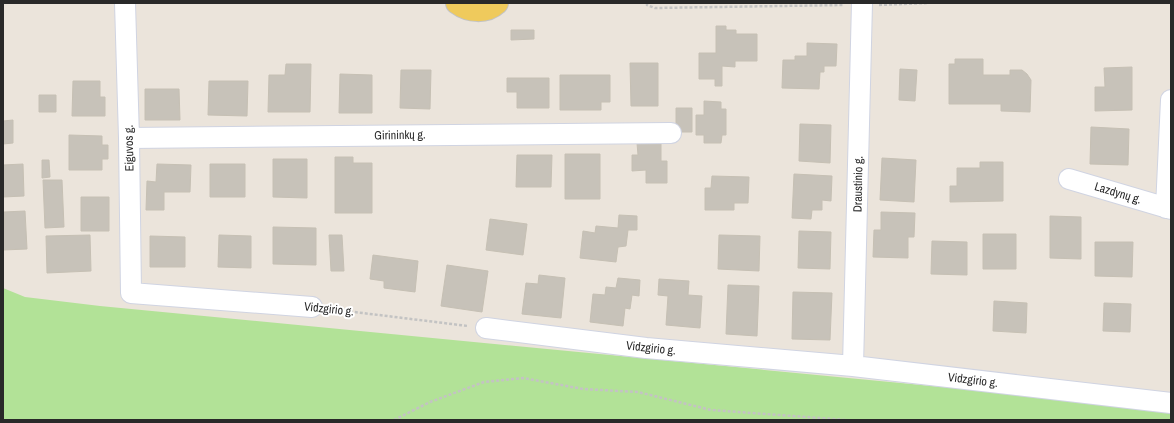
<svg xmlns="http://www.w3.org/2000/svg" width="1174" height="423" font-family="'Archivo Narrow',sans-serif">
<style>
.green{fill:#b2e297}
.building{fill:#c7c2b9;stroke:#c6c0b4}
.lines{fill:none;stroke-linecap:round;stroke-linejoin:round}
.minor-casing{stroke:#d0d4e2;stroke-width:22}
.major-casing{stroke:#c3c3c3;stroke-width:24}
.path{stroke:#c3c3c3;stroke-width:2.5;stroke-dasharray:3 2;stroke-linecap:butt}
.minor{stroke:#fff;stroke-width:20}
.major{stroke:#efca5c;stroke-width:22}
.labels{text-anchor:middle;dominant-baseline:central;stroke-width:4;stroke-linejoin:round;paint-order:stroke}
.street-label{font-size:12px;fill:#292929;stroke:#fff}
</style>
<rect width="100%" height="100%" fill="#ebe4db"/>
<!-- green -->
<path class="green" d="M3,288L25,297L100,306L1171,409V420H3Z"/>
<!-- building -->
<path class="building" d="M716,26H726V30H736V34H757V61H735V67L722,66V86H715V79H699V53H716Z
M511,30H534V39L511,40Z
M807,43L837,44L836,66H824V72H820L819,89L782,88L783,60H795V56H807Z
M955,59H983V75H1010V70H1022L1027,74L1031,80L1030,112L1001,111V104H949V64H955Z
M630,63H658V106H631Z
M286,64H311L310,112H268L269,75H285Z
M1132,67V110L1095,111V87H1105L1104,68Z
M900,69L917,70L915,101L899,100Z
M401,70H431L430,109L400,108Z
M340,74L372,75V113H339Z
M560,75H610V102H601V110H560Z
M507,78H549V108H517V92H507Z
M73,81H100V97H105V116H72Z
M209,81H248L247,116L208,115Z
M145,89H179L180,120H145Z
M39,95H56V112H39Z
M704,101L721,102V109H726V135H722L721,143H704V135H696V115H704Z
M676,108H692V132H676Z
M13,120V143L3,144V121Z
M800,124L831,125L830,163L799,161Z
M1091,127L1129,129L1128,165L1090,164Z
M69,135L102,136V145H108V159H102V170H69Z
M637,143H661V161H667V183H646V170L632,171V155H638Z
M565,154H600V199H565Z
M517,155H552L551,187H516Z
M335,157H353V163H372V213H335Z
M882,158L916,160L914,202L880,200Z
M273,159H307V198L273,197Z
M42,160H49L50,177L42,178Z
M980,162H1003V201L950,202V186H957V168H980Z
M23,164L24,196L3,197V165Z
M157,164L191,165L190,192H164V210H146L147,181L156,182Z
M210,164H245V197H210Z
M794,174L832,176L831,201L822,200V210H812L811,219L792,218Z
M712,176L749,177L748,203H734V210H705V188H711Z
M43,180H62L64,227L45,228Z
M81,197H109V231H81Z
M25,211L27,249L3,250V230H4V212Z
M881,212L915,213L914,237H908V258L873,257L874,230H881Z
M619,215L637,216V230H628L626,246L618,247L616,262L580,258L583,231L595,233L596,226L618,228Z
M1050,216L1081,217V259L1050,258Z
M490,219L527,224L523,255L486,250Z
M273,227L316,228V265L273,264Z
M799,231L831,232L830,269L798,268Z
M983,234H1016V269H983Z
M90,235L91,271L47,273L46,236Z
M219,235L251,236V268L218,267Z
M329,235H342L344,271H331Z
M719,235L760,236L759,271L718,269Z
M150,236L185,237V267H150Z
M932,241L967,242V275L931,274Z
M1095,242H1133L1132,277L1095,276Z
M373,255L418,261L415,292L384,288V281L370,279Z
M447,265L488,271L482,312L441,306Z
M539,275L565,278L561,318L522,314L526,283L538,284Z
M618,278L640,280L639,296L632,295L630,309L625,308L623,326L590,322L593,294L605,295L606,287L616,288Z
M659,279L689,281L688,295L702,296L700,328L666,325L668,296L658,295Z
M728,285L759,286L757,336L726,334Z
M793,292L832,293L830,340L792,339Z
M994,301L1027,303L1026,333L993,331Z
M1104,303L1131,304L1130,332L1103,331Z"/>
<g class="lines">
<!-- minor casing -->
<g class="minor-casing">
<path id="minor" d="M125,3L129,138L131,293L312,307
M129,138L671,133
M1069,179L1171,209
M1166,208L1171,100
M486,328L646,348L853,366L1171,403
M853,366L862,3"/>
</g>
<!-- major casing -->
<g class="major-casing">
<path id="major" d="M457,3C469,12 486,13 497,3"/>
</g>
<!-- path -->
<path class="path" d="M647,3V5L655,8L844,5
M879,5L927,3
M330,309L468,326
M394,420L430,402L484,382L523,378L583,389L638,392L711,410L847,420"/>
<!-- minor -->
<use href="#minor" class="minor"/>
<!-- major -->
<use href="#major" class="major"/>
</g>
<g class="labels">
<!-- street labels -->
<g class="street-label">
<text transform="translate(400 135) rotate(-1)">Girininkų g.</text>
<text transform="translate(129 148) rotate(-91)">Eiguvos g.</text>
<text transform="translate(858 184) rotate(-89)">Draustinio g.</text>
<text transform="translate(1118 193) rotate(17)">Lazdynų g.</text>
<text transform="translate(329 309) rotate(6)">Vidzgirio g.</text>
<text transform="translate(651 348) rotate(6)">Vidzgirio g.</text>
<text transform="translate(973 380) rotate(7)">Vidzgirio g.</text>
</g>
</g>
<!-- border -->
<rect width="1174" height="423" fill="none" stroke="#292929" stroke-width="8"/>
</svg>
